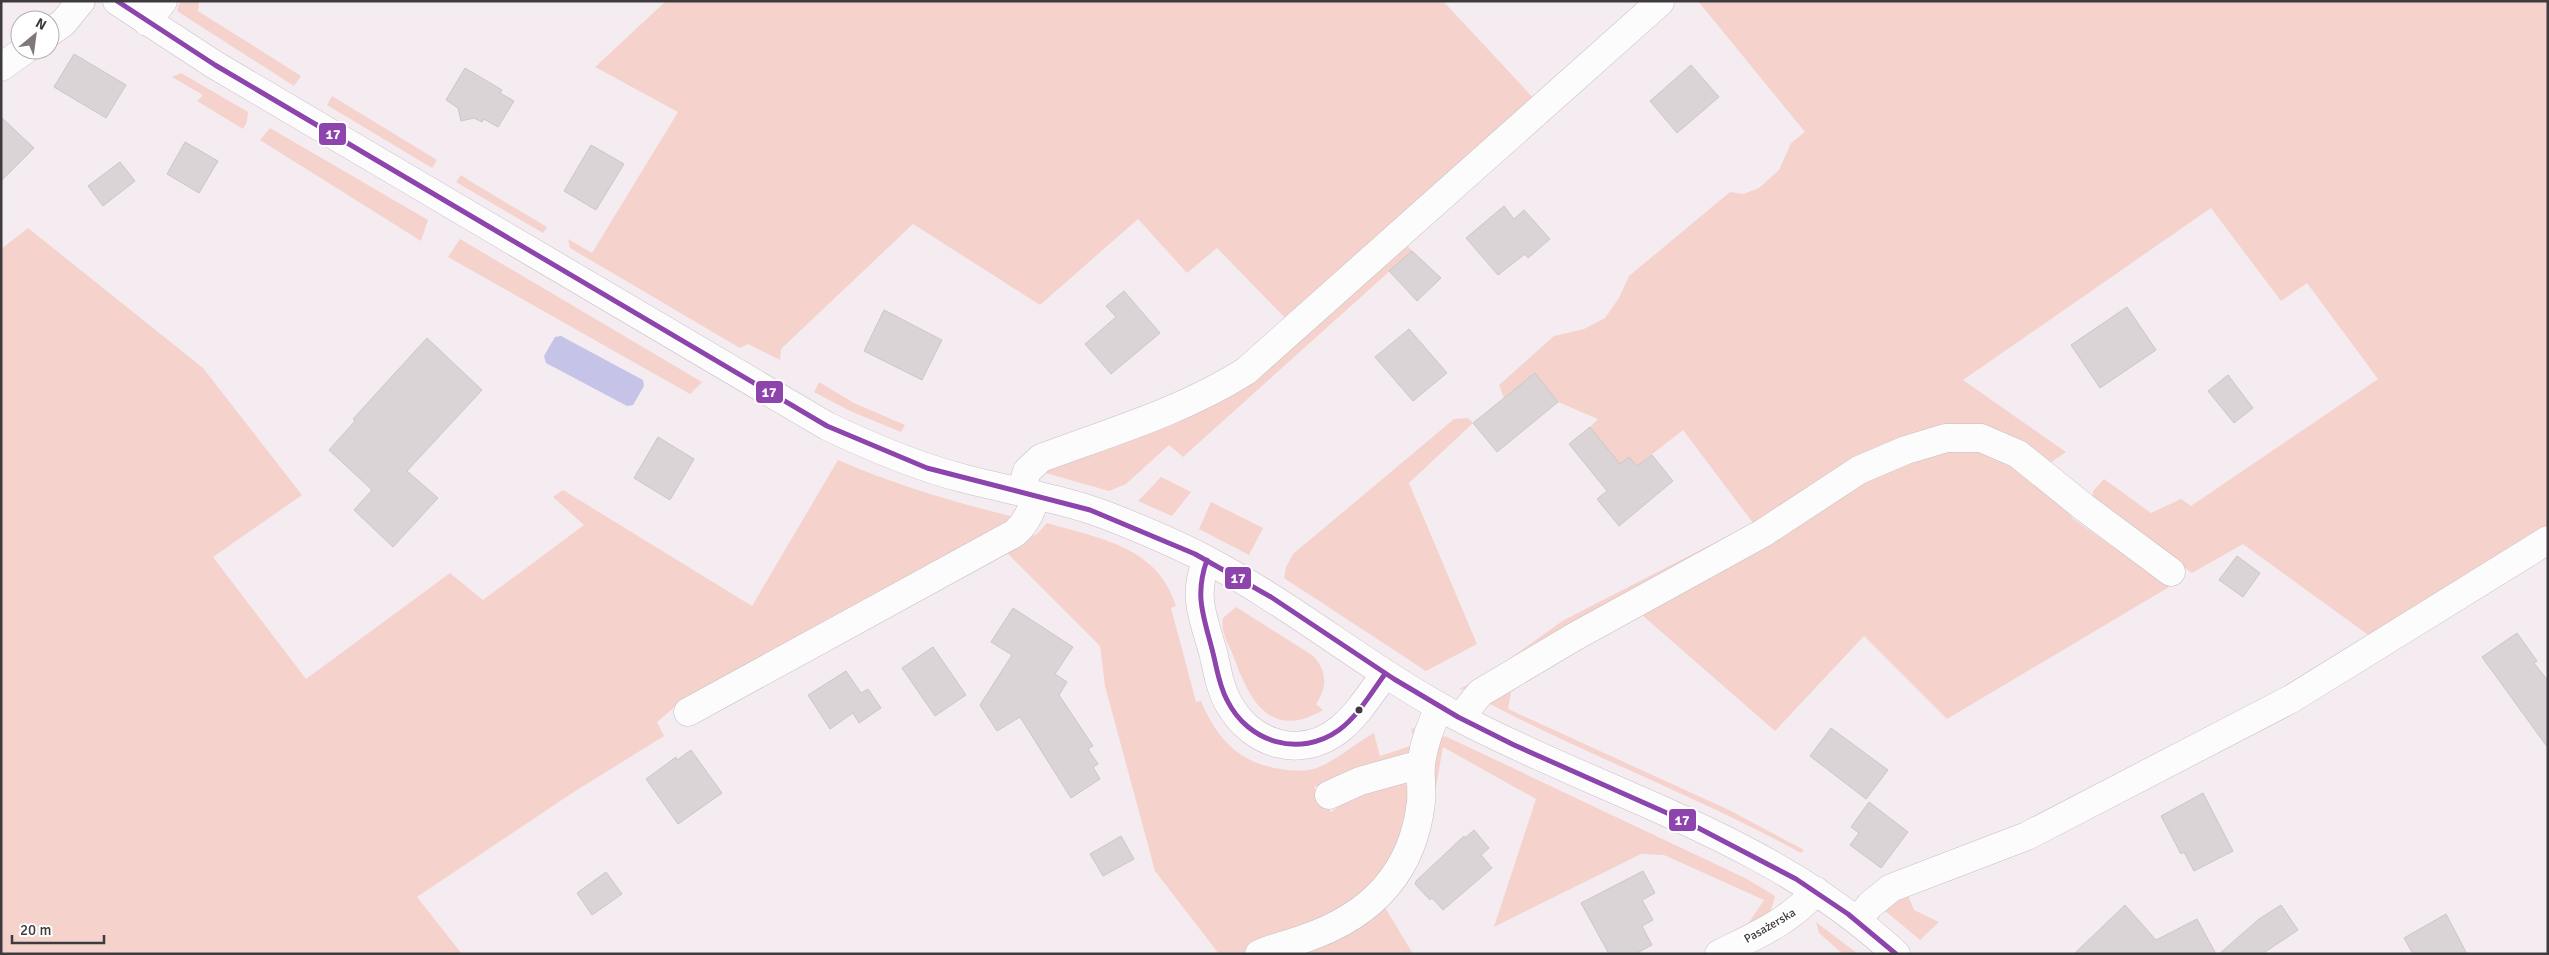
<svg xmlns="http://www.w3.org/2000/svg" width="2549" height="955" font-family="Signika,sans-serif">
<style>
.green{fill:#f5d3cc}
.water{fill:#c6c3e8}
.building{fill:#dbd4d6;stroke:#ccc6c7}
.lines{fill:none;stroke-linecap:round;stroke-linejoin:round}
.minor-casing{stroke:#c6bfc3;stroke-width:29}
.minor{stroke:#fdfcfd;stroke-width:28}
.bus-1-casing{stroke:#fff;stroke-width:9}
.bus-1{stroke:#8e44ad;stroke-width:5}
.bus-dot{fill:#3f3a3d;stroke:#fff;stroke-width:2}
.labels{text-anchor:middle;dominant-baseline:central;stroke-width:5;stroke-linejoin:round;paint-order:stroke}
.street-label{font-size:12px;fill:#3f3a3d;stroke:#fff}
.line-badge{stroke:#fff;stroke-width:2}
.badge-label{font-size:14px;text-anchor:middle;font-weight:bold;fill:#fff}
</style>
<rect width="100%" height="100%" fill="#f4ecf0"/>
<!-- green -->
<path class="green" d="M180,1H199L198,11L301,76L294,86L177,11Z
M666,1H1443L1538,103L1290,323L1217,248L1187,273L1138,219L1040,305L913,224L781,349L780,360L748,344L740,348L570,248L568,239L592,253L678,112L595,67Z
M1698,1H2548V528L2371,637L2243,544L2192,573L2092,502L2093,491L2104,479L2151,513L2181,499L2191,506L2378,379L2307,283L2281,301L2211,208L1963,380L2066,452L2050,463L2001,435L1827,480L1472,688L1458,690L1492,671L1564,620L1753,523L1683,430L1637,466L1629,457L1620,464L1590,427L1598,419L1558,402L1535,373L1504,398L1499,385L1554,336L1584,329L1605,318L1619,298L1629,276L1730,192L1743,194L1759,188L1779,170L1791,143L1805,132Z
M181,73L248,112L247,122L243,129L197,101L203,95L172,77Z
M332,96L437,160L432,168L327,105Z
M270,128L428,220L421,241L260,140Z
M461,175L470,181L547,227L543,233L456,182Z
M28,228L203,368L302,495L213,557L306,679L450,573L483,600L584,525L553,497L563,490L752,606L838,460C896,485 953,502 1014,517L1002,528L676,706L657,722L664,736L569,795L417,897L462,954H1V249Z
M460,239L702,382L690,394L448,257Z
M1404,242L1412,251L1183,457L1169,445L1126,484L1109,491L1042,472L1183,413Z
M819,382L854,403L905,425L901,432L850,411L814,392Z
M1468,418L1473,423L1409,483L1477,644L1426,671L1284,578L1286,567L1293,554L1454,419Z
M1952,447L1995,455L2070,507L2072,518L2169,587L1947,719L1864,636L1775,731L1642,615L1582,646L1511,692L1508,709L1729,810L1804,850L1801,853C1699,797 1589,756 1486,702L1836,492Z
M1161,477L1191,492L1172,516L1138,501Z
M1211,502L1263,528L1249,555L1199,529Z
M1047,523C1101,539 1157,546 1176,606L1171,608L1196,702L1201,701C1217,739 1239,763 1281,769C1292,771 1308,772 1319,767C1339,759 1355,743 1374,733L1380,756L1416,744L1411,729L1414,728L1418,743L1412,754L1314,787L1331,812L1368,786L1404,783L1414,794L1407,838L1354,909L1245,954H1219L1155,871L1105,686L1100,646L1002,548L1037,534Z
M1236,607L1312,655C1327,669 1328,688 1316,704L1323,710C1270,741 1249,700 1233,655C1228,644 1220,630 1223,618Z
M1445,736L1747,879L1775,896L1771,910L1766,916L1744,930L1764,900L1664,855L1641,854L1494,927L1536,799L1443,747L1433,804C1434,789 1429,743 1445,736Z
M1907,892L1914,910L1939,922L1920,940L1884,910Z
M1383,904L1413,954H1275Z
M1816,922L1858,954H1843L1819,933Z"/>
<!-- water -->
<path class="water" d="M561,336L643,380L644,386L633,405L627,406L546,363L544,356L555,337Z"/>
<!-- building -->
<path class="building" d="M74,54L126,85L106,118L54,87Z
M1691,65L1719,97L1677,133L1650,101Z
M465,68L502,90L500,93L514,101L498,127L484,119L482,122L474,118L461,121L458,108L446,100Z
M1,117L34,148L1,181Z
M185,142L218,161L199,193L167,174Z
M591,145L624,164L596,210L564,191Z
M120,162L135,181L103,206L88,186Z
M1504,206L1514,219L1524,210L1550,239L1528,258L1525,254L1498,275L1466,238Z
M1412,251L1441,278L1417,301L1389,271Z
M1124,291L1160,333L1111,374L1085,344L1116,317L1106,306Z
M2127,307L2156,350L2100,388L2071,345Z
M884,310L942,340L922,380L864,351Z
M1409,329L1447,373L1413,401L1375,357Z
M427,338L482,390L407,471L438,498L393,547L354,510L372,490L329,450L355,421L353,419Z
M1535,373L1558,402L1497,452L1473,423Z
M2228,375L2253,408L2234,423L2208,391Z
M1590,427L1620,464L1629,457L1637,466L1652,455L1673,481L1619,526L1597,499L1607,491L1569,444Z
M658,437L694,459L670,500L634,478Z
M2237,556L2260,573L2243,597L2219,580Z
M1013,608L1073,647L1055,674L1067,682L1059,695L1093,746L1088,749L1098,764L1093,767L1100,779L1071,798L1020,717L997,731L980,705L1012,655L991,642Z
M2517,633L2537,661L2534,663L2548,681V748L2482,657Z
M933,647L966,695L935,716L902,668Z
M846,671L861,693L868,689L881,708L859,723L853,713L830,729L808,695Z
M1831,728L1888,770L1866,799L1810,756Z
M691,750L722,793L678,824L646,779L676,757L677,760Z
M2203,793L2233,851L2194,871L2184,852L2181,854L2161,816Z
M1869,802L1908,832L1881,868L1850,845L1859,833L1851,827Z
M1474,830L1489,848L1481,855L1492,868L1443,910L1432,898L1430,900L1415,884L1416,881L1464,836L1465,838Z
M1121,836L1134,859L1103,876L1090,854Z
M1643,871L1655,893L1642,900L1653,920L1642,926L1652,945L1635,954H1609L1581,903Z
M606,872L622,894L592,915L577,893Z
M2125,905L2156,940L2197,919L2216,954H2074Z
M2281,905L2298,930L2262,954H2219L2259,919Z
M2446,914L2467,954H2413L2404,938Z"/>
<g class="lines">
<!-- minor casing -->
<g class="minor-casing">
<path id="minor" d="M117,1L215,65L827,426C871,447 915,466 962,478C1010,491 1061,498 1108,516C1141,529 1175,543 1207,560C1294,606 1370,670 1458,717C1604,794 1772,838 1896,954
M147,22L163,1
M50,32L63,23L81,1
M1,67L25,50
M1021,492L1027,471L1041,458C1111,432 1183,411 1246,371L1660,2
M1207,560C1192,595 1203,617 1213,652C1217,669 1220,690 1230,706C1253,745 1302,760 1340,729C1358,714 1371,693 1385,674
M688,712L1015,533C1027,522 1031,511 1036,496
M1460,718L1480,693L1574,637L1763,533L1859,470L1906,450L1946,438H1981L2018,454L2085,508L2171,572
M1329,795L1360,781L1421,764
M1857,921L1870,905L1891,888L2027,836L2291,699L2548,540
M1259,954C1275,947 1291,944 1306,938C1372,915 1413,872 1421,802C1422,790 1420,777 1421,764C1424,744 1430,725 1440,707
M1719,954C1755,936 1789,922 1816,891"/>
</g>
<!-- minor -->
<use href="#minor" class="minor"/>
<!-- bus-1 casing -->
<g class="bus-1-casing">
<path id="bus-1" d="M117,1L215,65L827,426L927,468L1090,510L1195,554L1271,597L1394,679L1458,717L1514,745L1685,821L1796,879L1848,914L1896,954
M1207,560C1194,596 1204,617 1213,653C1217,669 1219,685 1227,700C1248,743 1300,758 1339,730C1358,716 1371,693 1385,674"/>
</g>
<!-- bus-1 -->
<use href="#bus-1" class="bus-1"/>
</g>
<!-- markers -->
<circle class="bus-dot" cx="1359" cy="710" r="4.5"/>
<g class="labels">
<!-- street labels -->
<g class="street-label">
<text transform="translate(1770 926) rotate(-30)">Pasażerska</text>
</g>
</g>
<g class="line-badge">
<rect x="318" y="122" width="29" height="24" rx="5" fill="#8e44ad"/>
<rect x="755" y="380" width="29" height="24" rx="5" fill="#8e44ad"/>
<rect x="1224" y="566" width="28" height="24" rx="5" fill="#8e44ad"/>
<rect x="1668" y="808" width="29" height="24" rx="5" fill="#8e44ad"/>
</g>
<g class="badge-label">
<text x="333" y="139">17</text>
<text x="769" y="397">17</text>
<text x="1238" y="583">17</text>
<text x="1682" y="825">17</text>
</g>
<!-- border -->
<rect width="2549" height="955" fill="none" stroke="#3f3a3d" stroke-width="5"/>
<!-- north arrow -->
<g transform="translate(35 35) rotate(29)"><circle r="24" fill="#ffffff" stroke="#b2b0b1"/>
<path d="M0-4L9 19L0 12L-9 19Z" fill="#7e787c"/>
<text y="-8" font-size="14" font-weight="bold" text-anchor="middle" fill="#3f3a3d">N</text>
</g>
<!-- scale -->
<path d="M12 935v8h92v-8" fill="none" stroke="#3f3a3d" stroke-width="2.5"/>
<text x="20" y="935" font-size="15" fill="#3f3a3d" stroke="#ffffff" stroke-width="4" paint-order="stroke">20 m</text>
</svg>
